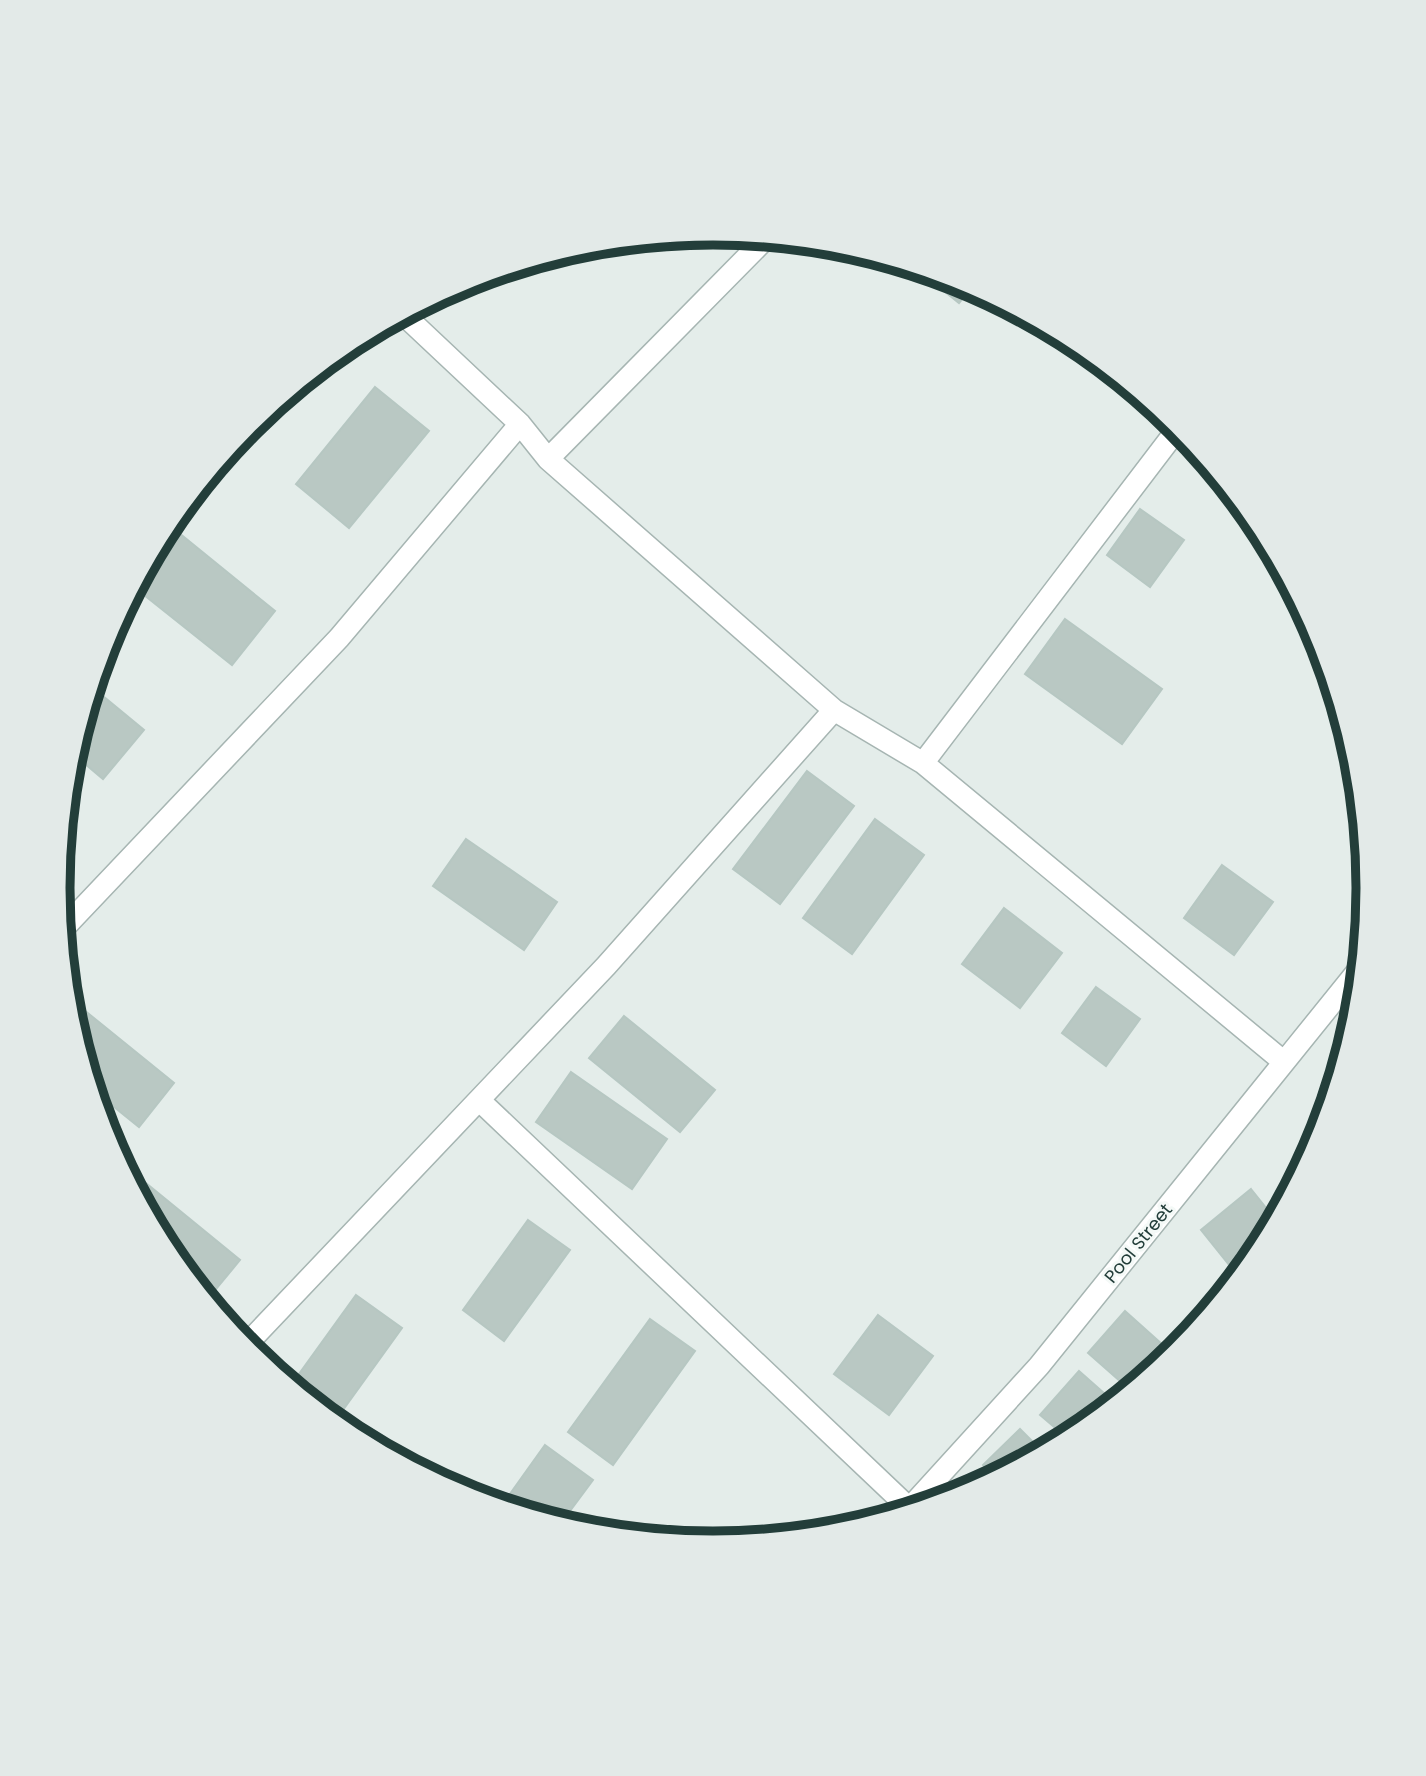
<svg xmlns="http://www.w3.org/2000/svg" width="1426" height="1776" font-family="Poppins,sans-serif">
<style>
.building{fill:#b9c8c3;stroke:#b6c7c2;stroke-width:2}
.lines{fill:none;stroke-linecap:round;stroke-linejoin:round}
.street-casing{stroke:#a6b5b2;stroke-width:24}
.street{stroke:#fff;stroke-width:21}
.labels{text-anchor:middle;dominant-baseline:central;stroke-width:6;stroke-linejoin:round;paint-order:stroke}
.street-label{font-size:18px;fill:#233e3a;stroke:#f4f9f7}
.rim{fill:none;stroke:#233e3a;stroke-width:9}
</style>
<rect width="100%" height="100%" fill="#e4edea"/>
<!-- building -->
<path class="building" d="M914,267L964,283L972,287L959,303Z
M375,387L429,431L349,528L296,484Z
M1140,509L1184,540L1150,587L1107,555Z
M168,524L275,611L232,665L134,587Z
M1065,619L1162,689L1122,744L1025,674Z
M92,687L144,730L103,779L72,753Z
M807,771L854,806L780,904L733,869Z
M875,819L924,855L852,954L803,918Z
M466,839L557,902L524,950L433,886Z
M1222,865L1273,902L1234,955L1184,918Z
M1004,908L1062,953L1020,1008L962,964Z
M1096,987L1140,1019L1106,1066L1062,1033Z
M68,997L174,1083L139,1127L93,1090L70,1015Z
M624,1016L715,1090L680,1132L589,1058Z
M571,1072L667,1139L632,1189L536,1122Z
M141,1179L240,1260L207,1300L168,1252L134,1188Z
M1251,1189L1275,1219L1258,1252L1238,1276L1201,1230Z
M528,1220L570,1250L504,1341L463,1310Z
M356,1295L402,1328L335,1421L291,1385Z
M1125,1311L1173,1354L1130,1390L1088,1353Z
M878,1315L933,1356L889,1415L834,1374Z
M650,1319L695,1351L613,1465L568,1432Z
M1079,1371L1114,1402L1067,1438L1040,1415Z
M1020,1429L1042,1451L994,1477L983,1465Z
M545,1445L593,1480L561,1523L502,1505Z"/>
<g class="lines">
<!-- street casing -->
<g class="street-casing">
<path id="street" d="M403,314L520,424L548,459L834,710L923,763L1284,1062
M548,459L766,238
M923,763L1179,427
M62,930L339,638L520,424
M479,1100L909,1508
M245,1346L606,966L834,710
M907,1511L1039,1366L1360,968"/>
</g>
<!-- street -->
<use href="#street" class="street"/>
</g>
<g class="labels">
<!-- street labels -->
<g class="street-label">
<text transform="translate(1138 1243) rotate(-51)">Pool Street</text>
</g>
</g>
<!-- crop -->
<path d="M0 0H1426V1776H0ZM70 888a643 643 0 1 1 1286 0a643 643 0 1 1-1286 0Z" fill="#e3eae8" fill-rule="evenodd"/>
<path class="rim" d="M70 888a643 643 0 1 1 1286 0a643 643 0 1 1-1286 0Z"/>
</svg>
